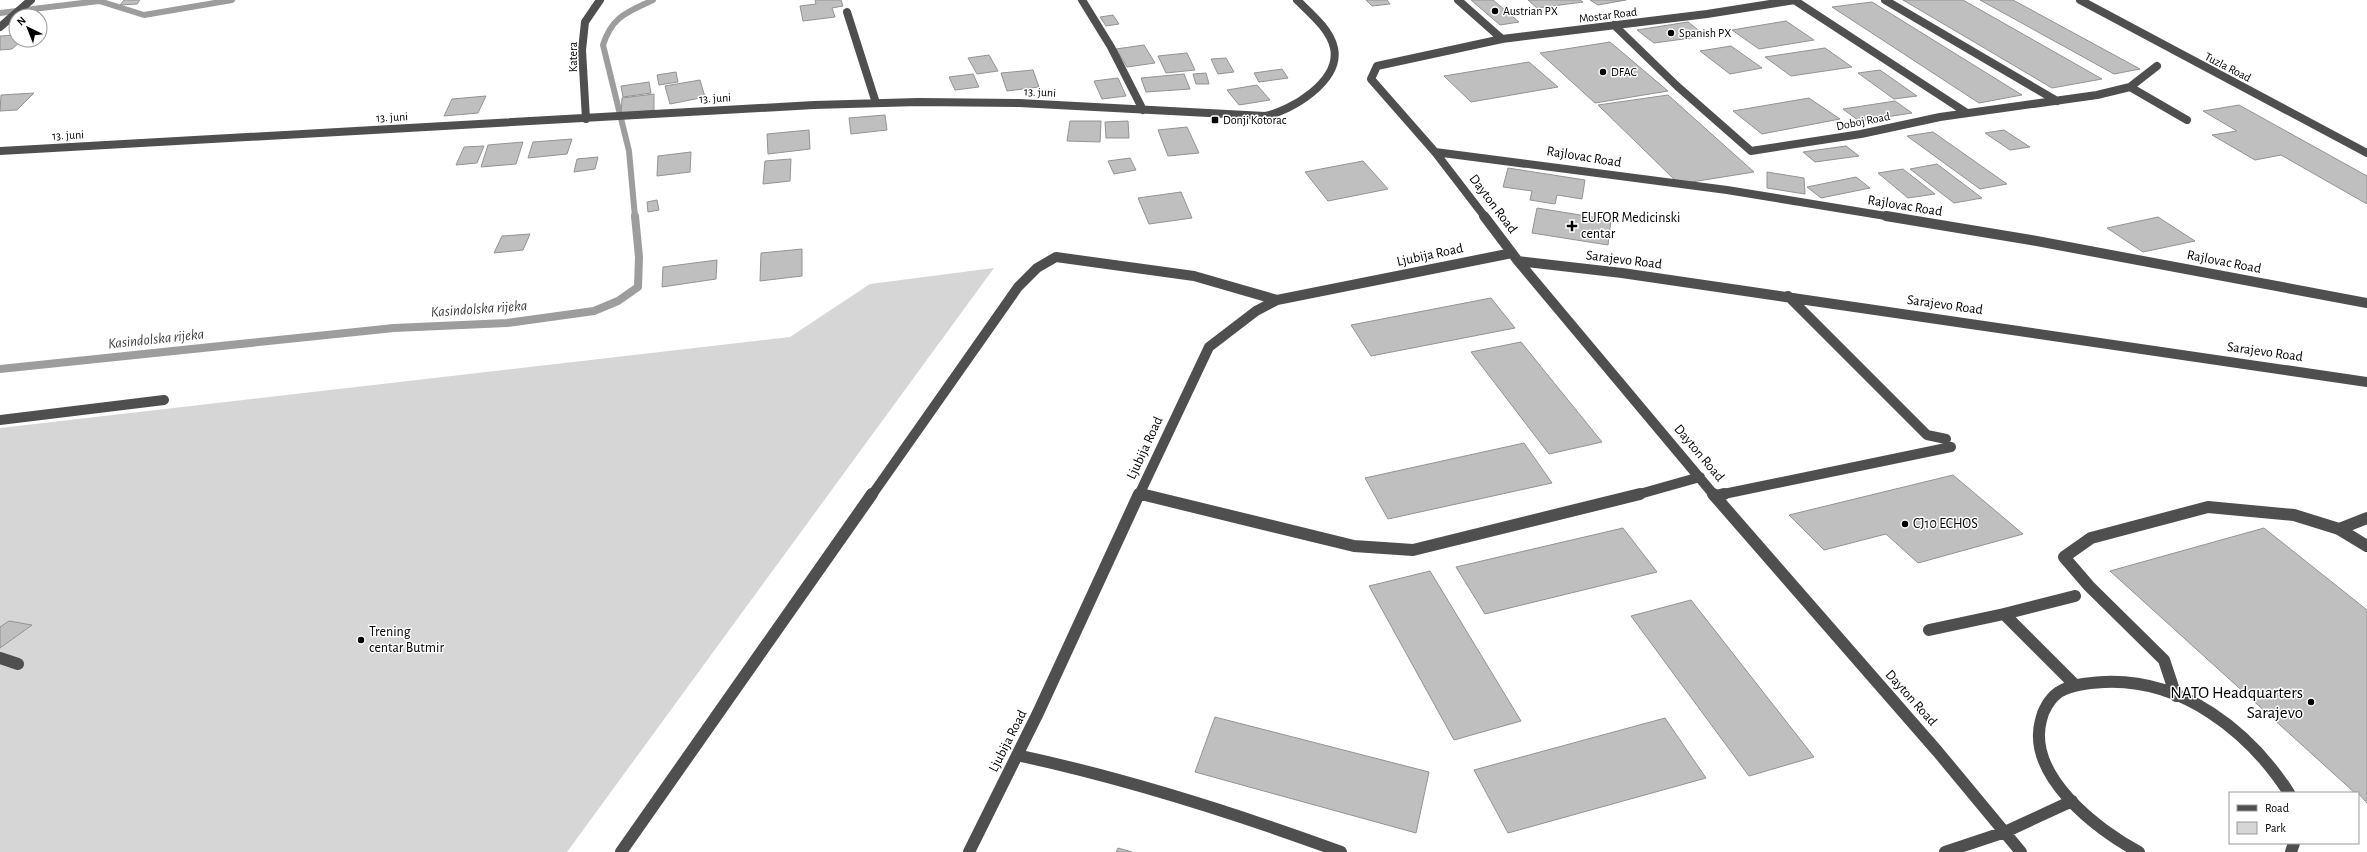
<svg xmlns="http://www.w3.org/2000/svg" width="2367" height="852" font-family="'Alegreya Sans',sans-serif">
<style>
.green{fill:#d6d6d6}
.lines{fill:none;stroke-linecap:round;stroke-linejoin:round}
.stream-far1{stroke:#9d9d9d;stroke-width:6}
.stream{stroke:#9d9d9d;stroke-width:8}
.building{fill:#bfbfbf;stroke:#939393}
.minor-far2{stroke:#4f4f4f;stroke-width:8}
.minor-far1{stroke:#4f4f4f;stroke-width:10}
.minor{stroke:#4f4f4f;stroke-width:12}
.poi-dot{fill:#000;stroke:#fff;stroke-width:1.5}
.labels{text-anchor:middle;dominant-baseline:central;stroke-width:3;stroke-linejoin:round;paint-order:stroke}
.far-poi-label{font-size:12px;fill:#000;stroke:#fff;text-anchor:start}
.far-street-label{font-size:12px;fill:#000;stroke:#fff}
.street-label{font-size:14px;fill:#000;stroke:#fff}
.poi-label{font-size:14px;fill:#000;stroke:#fff;text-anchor:start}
.water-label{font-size:15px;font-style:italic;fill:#3e3e3e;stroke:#fff}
.near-poi-label{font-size:17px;fill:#000;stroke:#fff;text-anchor:end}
</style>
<rect width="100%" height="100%" fill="#fff"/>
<!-- green -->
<path class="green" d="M994,268L567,852H0V428L790,337L870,284Z"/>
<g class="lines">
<!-- stream-far1 -->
<path class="stream-far1" d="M0,13L99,1L144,15L232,0
M635,217L629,151L603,45C612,16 628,12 653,0"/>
<!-- stream -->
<path class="stream" d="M0,369L394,328L507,323L594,311L618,301L638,287L639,257L635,216"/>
</g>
<!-- building -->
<path class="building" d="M124,0H140L137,4L120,5Z
M815,0H841L843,6L832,8L835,17L803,21L800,6L816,4Z
M1366,0H1387L1390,4L1372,6Z
M1471,0H1493L1519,22L1500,25Z
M1528,0H1580L1583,2L1537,8Z
M1590,0H1626L1598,5Z
M1903,0H1963L2102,79L2052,88Z
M1980,0H2013L2140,69L2114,74Z
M1872,2L2022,95L1979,103L1832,7Z
M1113,15L1119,24L1106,26L1100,17Z
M1786,21L1814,40L1759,49L1732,30Z
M1688,22L1706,36L1654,43L1637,30Z
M16,35V40H22L12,49L0,50V36Z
M1610,42L1668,91L1595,103L1540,53Z
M1144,45L1155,63L1127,67L1116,49Z
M1731,46L1762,68L1730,74L1700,51Z
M1825,48L1852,67L1791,76L1765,57Z
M1187,53L1195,70L1166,73L1158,56Z
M989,55L998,71L977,74L968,58Z
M1226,58L1234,72L1218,74L1211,59Z
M1529,62L1558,87L1471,102L1444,76Z
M1282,69L1288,78L1259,82L1254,73Z
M1033,70L1039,87L1007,91L1001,73Z
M1880,70L1917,96L1894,99L1858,73Z
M676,72L678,82L659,85L657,75Z
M1206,73L1209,84H1196L1193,74Z
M973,74L979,87L955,90L949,77Z
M1184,74L1190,89L1146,92L1141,78Z
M1118,78L1126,96L1102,99L1094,81Z
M700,80L705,97L670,104L665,86Z
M649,82L651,93L623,97L621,86Z
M1257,85L1270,100L1239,105L1227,90Z
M34,93L17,110L0,111L1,95Z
M654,94V110L621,115L622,98Z
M1668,95L1754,172L1679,184L1598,105Z
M486,96L478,113L444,116L452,99Z
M1809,98L1840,119L1762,134L1733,111Z
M1895,101L1912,113L1859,121L1843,109Z
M2239,105L2367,176V204L2281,155L2255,160L2212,135L2237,131L2203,111Z
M885,115L887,130L851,134L849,118Z
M1070,121H1101L1100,142L1067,141Z
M1128,121L1129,138H1106L1105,122Z
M1187,127L1199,153L1168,156L1158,130Z
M809,130L810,149L768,154L767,134Z
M2004,130L2030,147L2010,150L1985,133Z
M1933,132L2007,184L1980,189L1907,136Z
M572,139L567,154L528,158L533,142Z
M523,142L516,164L481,167L488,145Z
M484,146L477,163L456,165L464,147Z
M1846,146L1859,156L1815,162L1803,152Z
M691,152L690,172L657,176L658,156Z
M598,157L595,169L574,172L577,159Z
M1130,158L1136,170L1114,174L1108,161Z
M791,159L790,181L763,184L765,161Z
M1363,161L1388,189L1328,201L1305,172Z
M1937,164L1982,198L1954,203L1910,169Z
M1508,168L1585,180L1582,199L1557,195L1555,204L1530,200L1532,191L1503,187Z
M1903,169L1935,194L1908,198L1878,173Z
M1767,172L1804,178L1805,194L1767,188Z
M1856,177L1870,188L1821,198L1807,187Z
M1181,192L1192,218L1149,224L1138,198Z
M657,200L659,210L648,212L647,202Z
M1537,208L1611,220L1608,245L1532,233Z
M2158,217L2195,241L2143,252L2107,228Z
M530,234L523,250L494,253L502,236Z
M802,249V276L760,281L761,253Z
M717,260L716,279L662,287L663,267Z
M1491,298L1515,328L1371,356L1351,325Z
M1521,342L1602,442L1549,454L1471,352Z
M1524,443L1552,483L1388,519L1365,478Z
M1953,475L2023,534L1918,563L1886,534L1824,550L1789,515Z
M1623,528L1657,572L1485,614L1456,567Z
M2264,528L2367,610V803L2358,793H2355L2110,571Z
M1430,571L1521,721L1454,740L1369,586Z
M1691,600L1814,757L1749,776L1631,616Z
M9,621L32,625L0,648V627Z
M1215,717L1429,772L1416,833L1195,772Z
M1665,718L1706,778L1508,833L1474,770Z
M1118,848L1132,852H1116Z"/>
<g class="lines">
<!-- minor-far2 -->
<path class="minor-far2" d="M1082,0L1111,47L1143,110
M1458,0L1502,39
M1794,0L1967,113
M1885,0L2057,101
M2080,0L2367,153
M847,12L876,103
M1614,25L1677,86L1751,151L1861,134L1940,117L2097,95L2130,87L2157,66
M0,27L31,0
M2130,87L2187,120
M586,119L582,50L585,22L600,0
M0,151L814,105L918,102L1019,103L1265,116C1291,111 1341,81 1334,48C1330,29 1310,13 1297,0
M1435,152L1727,190L1892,217
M1485,217L1435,152L1371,79L1377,66L1502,39L1707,14L1795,0"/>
<!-- minor-far1 -->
<path class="minor-far1" d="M1484,216L1518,261L1714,495
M1886,216L2031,240L2367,303
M1518,261L1622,273L2367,382
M1788,296L1927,435L1946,439
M0,420L164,400
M1140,494L1145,495
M872,495L1018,287L1037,268L1056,257L1194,276L1277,300
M1139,495L1209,347L1256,311L1277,300L1512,253
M1636,495L1700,477
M1719,495L1951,447"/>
<!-- minor -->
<path class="minor" d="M1141,494L1354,546L1413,550L1640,494
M1713,494L1938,752L2021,852
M1716,496L1724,494
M2339,529L2367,518
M2075,596L2004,614L2075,685
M1929,630L2004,614
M0,658L18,664
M2176,696L2164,660L2089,586L2064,557L2091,538L2208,507L2294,515L2339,529L2367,546
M1017,755C1128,779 1235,813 1341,852
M621,852L872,494
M969,852L1038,713L1139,494
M1945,852L2005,832L2072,801
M2139,852C2097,830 2026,775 2041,720C2043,710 2050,698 2059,692C2072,684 2090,683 2105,682C2183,679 2249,731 2289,793
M2291,852L2294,843"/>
</g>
<!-- markers -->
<g class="poi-dot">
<circle cx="1495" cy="11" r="4"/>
<circle cx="1671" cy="33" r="4"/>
<circle cx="1603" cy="72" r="4"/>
<rect x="1211" y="116" width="8" height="8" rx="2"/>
<path d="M1570 220h4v4h4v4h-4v4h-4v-4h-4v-4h4z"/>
<circle cx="1905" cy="524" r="4"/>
<circle cx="361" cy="640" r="4"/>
<circle cx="2311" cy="702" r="4"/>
</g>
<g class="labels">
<!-- far-poi labels -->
<g class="far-poi-label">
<text x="1503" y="11">Austrian PX</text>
<text x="1679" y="33">Spanish PX</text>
<text x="1611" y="72">DFAC</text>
<text x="1223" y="120">Donji Kotorac</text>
</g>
<!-- far-street labels -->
<g class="far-street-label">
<text transform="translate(1608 15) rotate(-7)">Mostar Road</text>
<text transform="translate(573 57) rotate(-90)">Katera</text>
<text transform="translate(2228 67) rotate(27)">Tuzla Road</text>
<text transform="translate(1040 92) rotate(3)">13. juni</text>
<text transform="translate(715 98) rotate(-3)">13. juni</text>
<text transform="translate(392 117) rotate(-3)">13. juni</text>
<text transform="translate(1863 121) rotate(-11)">Doboj Road</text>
<text transform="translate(68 135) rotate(-3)">13. juni</text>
</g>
<!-- street labels -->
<g class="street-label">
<text transform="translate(1584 157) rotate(9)">Rajlovac Road</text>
<text transform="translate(1493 204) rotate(53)">Dayton Road</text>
<text transform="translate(1905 206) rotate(9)">Rajlovac Road</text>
<text transform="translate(1430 255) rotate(-12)">Ljubija Road</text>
<text transform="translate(1624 260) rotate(7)">Sarajevo Road</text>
<text transform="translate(2224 262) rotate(11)">Rajlovac Road</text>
<text transform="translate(1945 305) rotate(8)">Sarajevo Road</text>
<text transform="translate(2265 352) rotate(8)">Sarajevo Road</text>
<text transform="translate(1145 448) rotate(-65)">Ljubija Road</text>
<text transform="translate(1699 453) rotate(50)">Dayton Road</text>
<text transform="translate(1911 698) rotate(48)">Dayton Road</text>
<text transform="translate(1008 741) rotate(-63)">Ljubija Road</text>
</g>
<!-- poi labels -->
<g class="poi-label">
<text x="1581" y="218">EUFOR Medicinski<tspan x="1581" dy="16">centar</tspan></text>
<text x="1913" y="524">CJ10 ECHOS</text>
<text x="369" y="632">Trening<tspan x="369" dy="16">centar Butmir</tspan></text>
</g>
<!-- water labels -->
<g class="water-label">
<text transform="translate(479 309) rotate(-4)">Kasindolska rijeka</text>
<text transform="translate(156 339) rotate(-6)">Kasindolska rijeka</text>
</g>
<!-- near-poi labels -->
<g class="near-poi-label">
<text x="2303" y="692">NATO Headquarters<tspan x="2303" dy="20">Sarajevo</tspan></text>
</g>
</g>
<!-- legend -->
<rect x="2229" y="792" width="130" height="52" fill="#ffffff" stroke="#999999"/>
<rect x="2237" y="805" width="20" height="6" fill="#4f4f4f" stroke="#999999"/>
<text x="2265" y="812" font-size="12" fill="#000000">Road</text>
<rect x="2237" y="822" width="20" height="12" fill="#d6d6d6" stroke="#999999"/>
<text x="2265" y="832" font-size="12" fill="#000000">Park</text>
<!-- north arrow -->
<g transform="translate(28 28) rotate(317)"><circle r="19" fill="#ffffff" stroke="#999999"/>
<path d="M0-3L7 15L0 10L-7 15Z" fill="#000000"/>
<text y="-6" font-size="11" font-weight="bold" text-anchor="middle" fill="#000000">N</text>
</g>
</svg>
